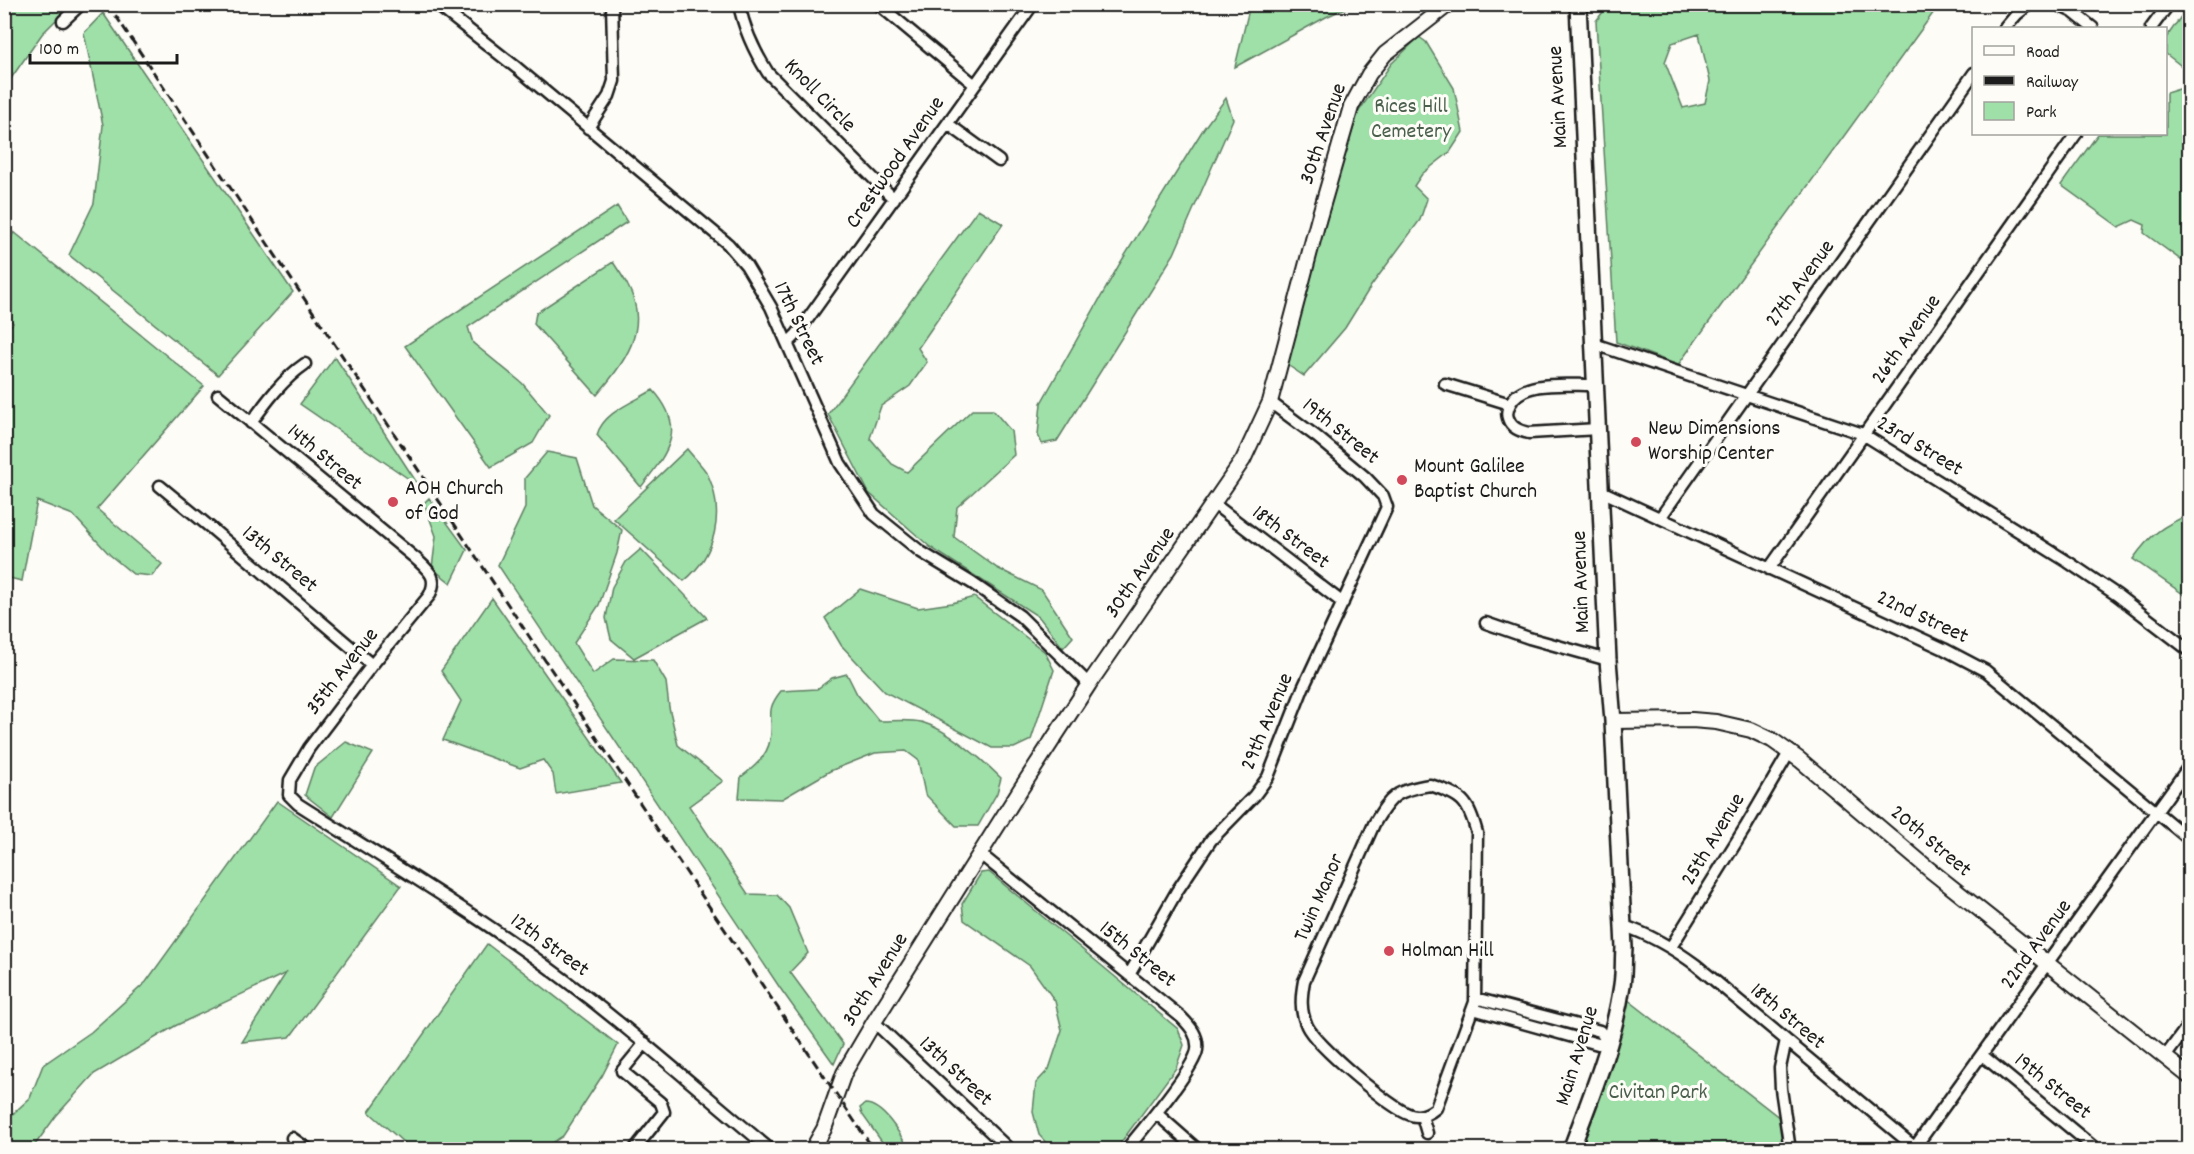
<svg xmlns="http://www.w3.org/2000/svg" width="2194" height="1154" font-family="Dekko,sans-serif">
<style>
.green{fill:#9fdfa8;stroke:#5e7e62;stroke-width:1.5;fill-rule:evenodd}
.lines{fill:none;stroke-linecap:round;stroke-linejoin:round}
.minor-casing{stroke:#1c1c1c;stroke-width:15}
.tertiary-casing{stroke:#1c1c1c;stroke-width:18}
.secondary-casing{stroke:#1c1c1c;stroke-width:20}
.minor{stroke:#fdfcf7;stroke-width:10}
.tertiary{stroke:#fdfcf7;stroke-width:14}
.secondary{stroke:#fdfcf7;stroke-width:15}
.rail{stroke:#1c1c1c;stroke-width:3;stroke-dasharray:9 4.5;stroke-linecap:butt}
.poi-dot{fill:#d1495b;stroke:#fdfcf7;stroke-width:2}
.labels{text-anchor:middle;dominant-baseline:central;stroke-width:6;stroke-linejoin:round;paint-order:stroke}
.street-label{font-size:22px;fill:#1c1c1c;stroke:#fdfcf7}
.park-label{font-size:22px;fill:#4a604d;stroke:#fdfcf7}
.poi-label{font-size:22px;fill:#1c1c1c;stroke:#fdfcf7;text-anchor:start}
</style>
<rect width="100%" height="100%" fill="#fdfcf7"/>
<filter id="ink" filterUnits="userSpaceOnUse"><feTurbulence type="fractalNoise" baseFrequency=".0167" numOctaves="2"/><feDisplacementMap in="SourceGraphic" scale="12" xChannelSelector="R" yChannelSelector="G"/><feConvolveMatrix kernelMatrix="1 2 1 2 8 2 1 2 1" color-interpolation-filters="sRGB"/></filter>
<g filter="url(#ink)">
<!-- green -->
<path class="green" d="M5,4L71,5L42,34L5,87Z
M1609,4L1939,5L1678,365L1616,342L1596,21ZM1699,34L1710,81L1705,103L1683,108L1665,62L1672,43Z
M1250,5V4L1352,5L1326,17L1235,67Z
M2189,5H2190L2189,72L2166,54V38Z
M103,13L293,292L218,375L69,255L94,203L103,125L84,33Z
M1419,37L1426,42L1454,88L1463,132L1450,152L1422,174L1414,186L1427,199L1420,220L1371,286L1345,328L1304,376L1286,364L1346,150L1359,111L1391,64Z
M2189,86H2190L2189,266L2144,233L2145,225L2134,220L2119,227L2061,185L2098,134H2166V93Z
M1226,98L1233,119L1174,254L1057,441L1042,444L1038,435L1041,403L1119,265L1204,128Z
M617,206L627,222L468,327L473,343L522,383L549,415L533,443L491,467L405,346Z
M978,209L1003,224L918,348L927,362L910,386L881,406L870,438L892,464L907,472L972,410H993L1011,431L1014,455L957,507L954,537L997,568L1042,590L1073,637L1063,648L1039,617L930,547L869,493L828,414Z
M14,232L204,386L97,509L162,564L152,576L133,574L110,555L73,515L37,501L22,581L5,577L4,333L13,323L5,315V249Z
M613,262C618,270 624,278 628,286C651,329 624,363 597,395L534,324L536,313Z
M335,357L419,486L300,404Z
M653,390C688,429 668,452 641,487L597,435C603,412 634,402 653,390Z
M687,449C693,457 703,466 708,475C725,513 716,555 684,581L614,519Z
M547,452L577,458L592,505L622,530L617,553L599,605L574,643L593,674L614,659L653,660L666,682L669,707L678,745L723,781L689,806L748,894L777,895L789,908L808,953L790,972L843,1044L834,1064L780,988L498,565L525,508V478Z
M429,498L467,550L451,583L432,568L436,536L424,503Z
M2189,515V598L2133,559C2149,536 2163,525 2189,515Z
M641,549L707,618L634,658L611,639L606,618L612,587L626,562Z
M860,589L918,608L952,603L974,597L1045,652L1054,670L1031,740L1014,748H992L885,692L841,645L825,618Z
M492,598L621,783L556,794L553,774L543,760L520,768L443,740L461,701L441,671Z
M847,674L857,694L879,721C892,721 908,719 921,722C947,729 983,760 1001,778L997,793L978,826H956L925,794L918,760L906,751L875,753L830,771L782,799L739,798L741,777C753,768 767,757 770,740C775,717 763,713 781,691L817,689L832,678Z
M346,742L373,753L333,817L305,795L314,768Z
M277,801L401,886L290,1037L242,1042L286,973L175,1026L94,1074L56,1116L32,1149H5V1121L30,1098L43,1065L91,1032L146,982Z
M989,872L1178,1029L1184,1045L1176,1068L1116,1149H1052L1039,1135L1033,1112L1036,1083L1049,1069L1062,1030L1055,1001L1030,966L964,920L962,904L981,873Z
M487,944L618,1045L602,1076L563,1136L543,1149H411L369,1112Z
M1627,999L1785,1122L1790,1150H1578L1618,1044Z
M865,1104C883,1104 901,1135 908,1149H887L862,1114L860,1108Z"/>
<g class="lines">
<!-- minor casing -->
<g class="minor-casing">
<path id="minor" d="M436,4L517,68L728,244L746,265L771,307L840,463L874,514L921,552L972,583L1020,616L1089,684
M739,4C744,30 754,51 768,73L894,199
M878,4L975,85
M2056,4L2073,12L2093,28
M63,21L81,4
M2005,28L2017,14L2030,4
M2151,28L2169,4
M948,124L999,161
M588,128L609,96L614,81L612,4
M788,343L797,334L1033,4
M1594,344L1863,434L2068,562L2117,595L2190,651
M1445,384L1510,404
M1596,385C1571,386 1522,378 1510,404C1508,408 1506,413 1508,418C1511,428 1520,431 1529,433L1598,429
M218,395L415,558C429,571 439,577 429,596L372,665L309,748L290,780L289,795L298,804C381,857 466,908 546,966C624,1023 696,1088 771,1150
M251,423C266,402 283,379 305,364
M160,486L211,528L372,665
M1601,491L1944,649L1986,671L2190,840
M1214,504L1343,603
M1660,518L1974,73
M1769,569L2076,134
M1486,623L1529,638L1608,660
M1430,785C1462,795 1468,800 1477,833L1475,1002L1436,1108C1429,1114 1421,1118 1411,1115C1391,1109 1316,1045 1307,1026C1300,1011 1301,997 1304,981L1374,824C1391,795 1397,790 1430,785Z
M979,853L1181,1017C1190,1026 1199,1036 1197,1050C1194,1070 1141,1131 1126,1150
M1624,926C1651,935 1673,948 1696,965L1918,1150
M1671,947L1745,828L1790,751
M1129,975L1177,891L1211,840L1254,796L1268,777L1303,688L1387,507L1383,496L1365,477L1317,437L1270,402
M1473,1009L1598,1044L1608,1043L1600,1031L1475,998
M874,1022L1010,1150
M1786,1040L1780,1068L1781,1089L1790,1150
M1982,1055L2097,1150
M2165,1057L2190,1023
M1156,1113L1198,1150
M1422,1116L1427,1133
M292,1138L309,1150
M1915,1147L2190,765
M634,1150L664,1112L661,1103L622,1071L645,1043"/>
</g>
<!-- tertiary casing -->
<g class="tertiary-casing">
<path id="tertiary" d="M1613,721L1692,720L1716,722L1751,730L1772,740L1800,760L1930,870L2190,1077
M812,1150L824,1129L844,1073L874,1022L1020,790L1089,684L1243,460L1270,402L1318,221L1351,107L1369,74L1385,54L1449,4"/>
</g>
<!-- secondary casing -->
<g class="secondary-casing">
<path id="secondary" d="M1571,1150C1591,1096 1614,1042 1622,985C1624,973 1623,960 1624,948L1613,721L1608,660L1578,4"/>
</g>
<!-- minor -->
<use href="#minor" class="minor"/>
<!-- tertiary -->
<use href="#tertiary" class="tertiary"/>
<!-- secondary -->
<use href="#secondary" class="secondary"/>
<!-- rail -->
<path class="rail" d="M108,4L698,890L874,1150"/>
</g>
</g>
<!-- markers -->
<g class="poi-dot">
<circle cx="1636" cy="442" r="6"/>
<circle cx="1402" cy="480" r="6"/>
<circle cx="393" cy="502" r="6"/>
<circle cx="1389" cy="951" r="6"/>
</g>
<g class="labels">
<!-- street labels -->
<g class="street-label">
<text transform="translate(819 96) rotate(46)">Knoll Circle</text>
<text transform="translate(1559 97) rotate(-93)">Main Avenue</text>
<text transform="translate(1324 134) rotate(-71)">30th Avenue</text>
<text transform="translate(896 163) rotate(-55)">Crestwood Avenue</text>
<text transform="translate(1801 284) rotate(-54)">27th Avenue</text>
<text transform="translate(798 324) rotate(64)">17th Street</text>
<text transform="translate(1907 340) rotate(-55)">26th Avenue</text>
<text transform="translate(1340 432) rotate(39)">19th Street</text>
<text transform="translate(1919 447) rotate(31)">23rd Street</text>
<text transform="translate(324 458) rotate(40)">14th Street</text>
<text transform="translate(1290 538) rotate(37)">18th Street</text>
<text transform="translate(279 560) rotate(40)">13th Street</text>
<text transform="translate(1141 573) rotate(-55)">30th Avenue</text>
<text transform="translate(1582 582) rotate(-92)">Main Avenue</text>
<text transform="translate(1922 618) rotate(25)">22nd Street</text>
<text transform="translate(343 672) rotate(-52)">35th Avenue</text>
<text transform="translate(1268 722) rotate(-67)">29th Avenue</text>
<text transform="translate(1714 840) rotate(-59)">25th Avenue</text>
<text transform="translate(1930 842) rotate(40)">20th Street</text>
<text transform="translate(1320 898) rotate(-66)">Twin Manor</text>
<text transform="translate(2037 945) rotate(-54)">22nd Avenue</text>
<text transform="translate(549 946) rotate(36)">12th Street</text>
<text transform="translate(1137 955) rotate(39)">15th Street</text>
<text transform="translate(876 980) rotate(-58)">30th Avenue</text>
<text transform="translate(1787 1017) rotate(40)">18th Street</text>
<text transform="translate(1578 1056) rotate(-73)">Main Avenue</text>
<text transform="translate(955 1072) rotate(43)">13th Street</text>
<text transform="translate(2052 1087) rotate(39)">19th Street</text>
</g>
<!-- park labels -->
<g class="park-label">
<text x="1411" y="107">Rices Hill<tspan x="1411" dy="25">Cemetery</tspan></text>
<text x="1658" y="1093">Civitan Park</text>
</g>
<!-- poi labels -->
<g class="poi-label">
<text x="1648" y="429">New Dimensions<tspan x="1648" dy="25">Worship Center</tspan></text>
<text x="1414" y="467">Mount Galilee<tspan x="1414" dy="25">Baptist Church</tspan></text>
<text x="405" y="489">AOH Church<tspan x="405" dy="25">of God</tspan></text>
<text x="1401" y="951">Holman Hill</text>
</g>
</g>
<!-- margin -->
<rect width="2194" height="1154" fill="none" stroke="#fdfcf7" stroke-width="24"/>
<rect x="12" y="12" width="2170" height="1130" fill="none" stroke="#1c1c1c" stroke-width="2" filter="url(#ink)"/>
<!-- legend -->
<rect x="1972" y="27" width="195" height="108" fill="#fdfcf7" stroke="#a3a29f" stroke-width="1.5"/>
<rect x="1984" y="46" width="30" height="9" fill="#fdfcf7" stroke="#a3a29f" stroke-width="1.5"/>
<text x="2026" y="57" font-size="18" fill="#1c1c1c">Road</text>
<rect x="1984" y="76" width="30" height="9" fill="#1c1c1c" stroke="#a3a29f" stroke-width="1.5"/>
<text x="2026" y="87" font-size="18" fill="#1c1c1c">Railway</text>
<rect x="1984" y="102" width="30" height="18" fill="#9fdfa8" stroke="#a3a29f" stroke-width="1.5"/>
<text x="2026" y="117" font-size="18" fill="#1c1c1c">Park</text>
<!-- scale -->
<path d="M30 54v9h147v-9" fill="none" stroke="#1c1c1c" stroke-width="3"/>
<text x="39" y="54" font-size="18" fill="#1c1c1c" stroke="#fdfcf7" stroke-width="4.5" paint-order="stroke">100 m</text>
</svg>
